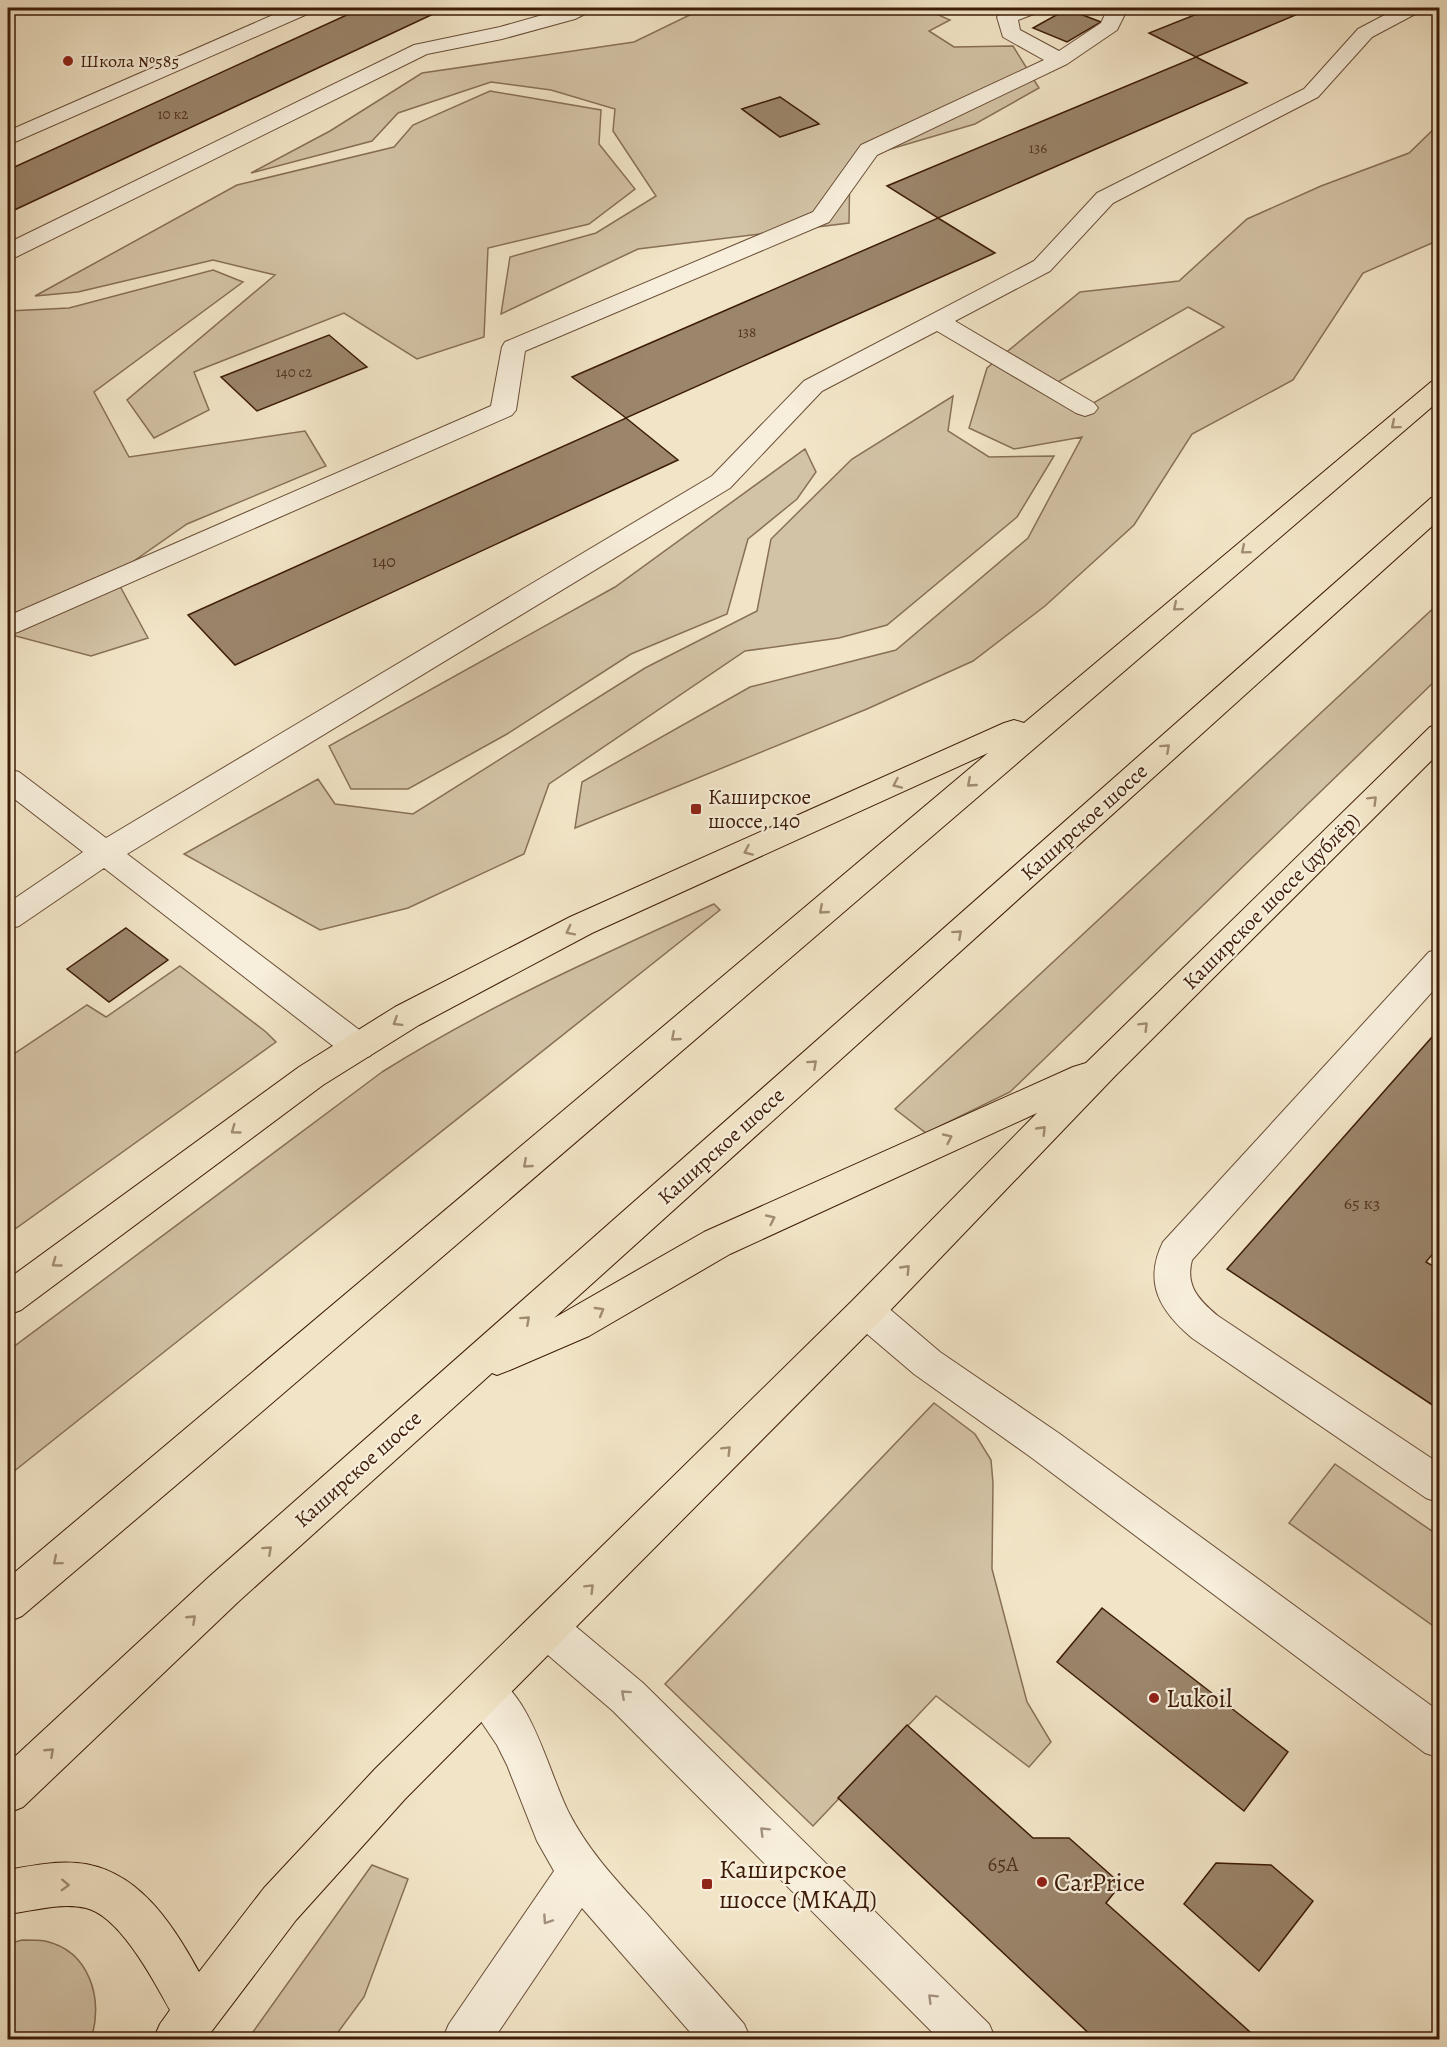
<svg xmlns="http://www.w3.org/2000/svg" width="1447" height="2047" font-family="Alegreya,serif">
<style>
.green{fill:#d3c3a6;stroke:#887056;stroke-width:1.5;fill-rule:evenodd}
.building{fill:#9b856b;stroke:#3d1c07;stroke-width:1.5}
.lines{fill:none;stroke-linecap:round;stroke-linejoin:round}
.minor-casing{stroke:#6a4e37;stroke-width:2}
.major-casing{stroke:#3d1c07;stroke-width:2}
.minor{fill:#f7eedb;fill-rule:evenodd}
.major{fill:#f2e5c7;fill-rule:evenodd}
.oneway{stroke:#a18b71}
.oneway2{stroke:#a3907c}
.poi-dot{fill:#8f2418;stroke:#f7eedb;stroke-width:2}
.labels{text-anchor:middle;dominant-baseline:central;stroke-width:4.5;stroke-linejoin:round;paint-order:stroke}
.far-number-label{font-size:15px;fill:#543620}
.far-poi-label{font-size:18px;fill:#3d1c07;stroke:#f7eedb;text-anchor:start}
.number-label{font-size:18px;fill:#543620}
.poi-label{font-size:21px;fill:#3d1c07;stroke:#f7eedb;text-anchor:start}
.street-label{font-size:21px;fill:#3d1c07;stroke:#f7eedb}
.near-number-label{font-size:21px;fill:#543620}
.near-poi-label{font-size:26px;fill:#3d1c07;stroke:#f7eedb;text-anchor:start}
</style>
<rect width="100%" height="100%" fill="#f2e5c7"/>
<filter id="stains"><feTurbulence type="fractalNoise" baseFrequency=".00333" numOctaves="4"/><feColorMatrix values="0 0 0 0 .2 0 0 0 0 .09 0 0 0 0 .02 0 0 0 .5 -.17"/></filter>
<radialGradient id="worn" r=".72"><stop offset=".6" stop-color="#630" stop-opacity="0"/><stop offset="1" stop-color="#630" stop-opacity=".3"/></radialGradient>
<!-- green -->
<path class="green" d="M704,8H923L950,20L929,31L954,47L1013,46L1039,88L975,124L850,161L849,223L638,249L501,314L510,257L596,233L656,196L613,131L615,109L551,90L491,82L398,113L372,141L251,173L330,131L422,73L634,42ZM780,97L818,123V124L780,137L742,109Z
M490,91L601,110L599,144L635,189L589,224L488,248L484,337L417,359L344,313L194,372L209,410L154,438L127,400L275,275L213,260L78,292L35,296L237,185L394,147L413,125Z
M1439,124V240L1363,273L1293,380L1192,434L1134,525L1045,606L973,661L867,709L575,828L582,782L750,687L896,650L1028,538L1082,437L1014,449L969,428L987,368L1080,292L1179,281L1247,219L1321,186L1409,153ZM1188,307L1224,327L1085,408L1049,387Z
M213,270L243,282L94,392L129,457L305,431L326,466L187,524L114,575L148,638L91,656L8,634V311L69,308Z
M953,396L948,431L989,457L1054,456L1017,517L887,625L839,638L745,651L549,784L524,854L408,908L320,930L184,854L318,779L335,804L413,814L645,668L757,611L771,539L852,459Z
M805,449L816,472L797,499L748,539L727,614L631,654L507,734L408,789H351L329,746L615,587Z
M1439,603V677L1010,1092L926,1133L895,1109Z
M714,904L720,910L8,1476V1351L382,1072C487,1006 601,955 714,904Z
M180,966L266,1032L276,1042L8,1234V1058L87,1005L106,1017Z
M934,1403L975,1434L991,1460L993,1483L992,1569L1027,1702L1051,1742L1029,1767L936,1696L813,1826L665,1684Z
M1335,1464L1439,1536V1630L1289,1523Z
M372,1865L408,1879L364,1997L333,2039H248Z
M22,1940C29,1940 38,1940 45,1941C90,1951 104,2000 91,2039H8V1944Z"/>
<!-- building -->
<path class="building" d="M362,8H446L8,213V170Z
M1212,8H1312L1196,57L1149,33Z
M1067,9L1101,22L1067,42L1033,28Z
M1196,57L1247,83L938,218L887,186Z
M780,97L819,124L780,137L742,109Z
M938,218L995,253L626,418L572,377Z
M329,335L367,367L257,411L221,377Z
M626,418L678,460L235,665L188,615Z
M126,928L168,960L109,1002L67,969Z
M1440,1028V1245L1426,1262L1440,1270V1410L1227,1269Z
M1102,1608L1288,1752L1244,1811L1057,1662Z
M907,1725L1033,1838H1069L1121,1884L1106,1903L1259,2040H1096L838,1798Z
M1216,1863L1271,1865L1313,1901L1259,1971L1184,1904Z"/>
<g class="lines">
<!-- minor casing -->
<g class="minor-casing">
<path id="minor" d="M289,8H315L312,12L8,145V131Z
M567,8H592L589,12L575,19L502,39L427,54L16,257L8,259V243L414,45L500,27Z
M1015,8H1042L1039,12L1018,20L1020,30L1059,51L1101,23L1108,8H1128L1117,30L1067,64L877,155L829,222L525,351L516,410L512,415L18,632L8,635V616L491,406L502,347L505,342L813,212L861,145L1044,60L1003,37L997,17L1000,13Z
M1398,8H1422L1419,12L1372,37L1318,97L1113,203L1050,271L955,321L1094,403L1098,408L1094,413L1085,416L1076,413L937,331L822,391L730,488L127,854L370,1038L375,1047L370,1056L358,1060L346,1056L104,868L19,926L8,929V903L83,852L8,794V769L19,772L106,838L712,476L804,381L1034,261L1097,193L1304,89L1358,29Z
M1440,949V983L1192,1260C1185,1286 1199,1300 1218,1316L1440,1464V1503L1426,1498L1192,1338C1160,1311 1143,1283 1163,1242L1429,952Z
M866,1295L879,1300L940,1352L1060,1434L1440,1712V1758L1425,1753L1032,1458L914,1374L853,1322L848,1311L853,1300Z
M548,1610L562,1615L643,1683L989,2024L996,2040H940L613,1711L534,1643L528,1629L534,1615Z
M485,1671C531,1689 548,1772 569,1813C589,1852 618,1882 647,1914C679,1951 712,1987 744,2024L751,2040H697L582,1908L493,2040H442L449,2024L554,1871L537,1841L507,1765L497,1745L470,1705L464,1691L470,1677Z"/>
</g>
<!-- major casing -->
<g class="major-casing">
<path id="major" d="M1440,380V400L201,1464L22,1616L8,1622V1578L988,753L592,933L419,1025L323,1085L21,1310L8,1315V1279L299,1067L395,1007L570,917L1004,723L1014,720L1024,723L1431,382Z
M1440,496V519L554,1318L704,1232L1073,1067L1086,1063L1430,727L1440,724V752L1115,1076L879,1322L405,1799L296,1920L205,2040H153L160,2024L170,2010C154,1981 120,1916 86,1908C60,1902 33,1911 8,1914V1870C30,1866 54,1861 77,1863C137,1868 173,1924 199,1972L264,1888L375,1769L853,1300L1037,1113L730,1254L589,1336L510,1370L497,1375L492,1373L238,1602L23,1807L8,1813V1763L210,1576L1431,498Z"/>
</g>
<!-- minor -->
<use href="#minor" class="minor"/>
<!-- major -->
<use href="#major" class="major"/>
</g>
<!-- one-way arrows -->
<defs><path id="oneway-chevron" d="M-2-3.5L2.5 0L-2 3.5" fill="none" stroke-width="1.6" stroke-linecap="round" stroke-linejoin="round" transform="scale(1.5)"/></defs>
<g class="oneway">
<use href="#oneway-chevron" transform="translate(1395 425) rotate(140)"/>
<use href="#oneway-chevron" transform="translate(1245 550) rotate(140)"/>
<use href="#oneway-chevron" transform="translate(1177 607) rotate(140)"/>
<use href="#oneway-chevron" transform="translate(1166 748) rotate(-42)"/>
<use href="#oneway-chevron" transform="translate(971 783) rotate(139)"/>
<use href="#oneway-chevron" transform="translate(897 784) rotate(156)"/>
<use href="#oneway-chevron" transform="translate(1373 800) rotate(-45)"/>
<use href="#oneway-chevron" transform="translate(748 851) rotate(156)"/>
<use href="#oneway-chevron" transform="translate(823 910) rotate(139)"/>
<use href="#oneway-chevron" transform="translate(570 931) rotate(153)"/>
<use href="#oneway-chevron" transform="translate(958 934) rotate(-42)"/>
<use href="#oneway-chevron" transform="translate(397 1022) rotate(148)"/>
<use href="#oneway-chevron" transform="translate(1144 1026) rotate(-45)"/>
<use href="#oneway-chevron" transform="translate(675 1037) rotate(139)"/>
<use href="#oneway-chevron" transform="translate(813 1064) rotate(-42)"/>
<use href="#oneway-chevron" transform="translate(235 1130) rotate(144)"/>
<use href="#oneway-chevron" transform="translate(1042 1130) rotate(-46)"/>
<use href="#oneway-chevron" transform="translate(948 1138) rotate(-25)"/>
<use href="#oneway-chevron" transform="translate(527 1164) rotate(139)"/>
<use href="#oneway-chevron" transform="translate(771 1219) rotate(-25)"/>
<use href="#oneway-chevron" transform="translate(56 1263) rotate(144)"/>
<use href="#oneway-chevron" transform="translate(906 1269) rotate(-46)"/>
<use href="#oneway-chevron" transform="translate(600 1311) rotate(-30)"/>
<use href="#oneway-chevron" transform="translate(526 1320) rotate(-42)"/>
<use href="#oneway-chevron" transform="translate(727 1450) rotate(-45)"/>
<use href="#oneway-chevron" transform="translate(268 1550) rotate(-42)"/>
<use href="#oneway-chevron" transform="translate(57 1561) rotate(140)"/>
<use href="#oneway-chevron" transform="translate(590 1588) rotate(-45)"/>
<use href="#oneway-chevron" transform="translate(192 1619) rotate(-43)"/>
<use href="#oneway-chevron" transform="translate(50 1752) rotate(-43)"/>
<use href="#oneway-chevron" transform="translate(65 1885) rotate(2)"/>
</g>
<g class="oneway2">
<use href="#oneway-chevron" transform="translate(625 1694) rotate(-138)"/>
<use href="#oneway-chevron" transform="translate(764 1831) rotate(-135)"/>
<use href="#oneway-chevron" transform="translate(547 1920) rotate(124)"/>
<use href="#oneway-chevron" transform="translate(932 1998) rotate(-135)"/>
</g>
<!-- markers -->
<g class="poi-dot">
<circle cx="68" cy="61" r="6"/>
<rect x="690" y="803" width="12" height="12" rx="3"/>
<circle cx="1154" cy="1698" r="6"/>
<circle cx="1042" cy="1882" r="6"/>
<rect x="701" y="1878" width="12" height="12" rx="3"/>
</g>
<g class="labels">
<!-- far-number labels -->
<g class="far-number-label">
<text x="173" y="114">10 к2</text>
<text x="1038" y="148">136</text>
<text x="747" y="332">138</text>
<text x="294" y="372">140 с2</text>
</g>
<!-- far-poi labels -->
<g class="far-poi-label">
<text x="80" y="61">Школа №585</text>
</g>
<!-- number labels -->
<g class="number-label">
<text x="384" y="561">140</text>
<text x="1362" y="1203">65 к3</text>
</g>
<!-- poi labels -->
<g class="poi-label">
<text x="708" y="797">Каширское<tspan x="708" dy="24">шоссе, 140</tspan></text>
</g>
<!-- street labels -->
<g class="street-label">
<text transform="translate(1084 822) rotate(-42)">Каширское шоссе</text>
<text transform="translate(1271 901) rotate(-45)">Каширское шоссе (дублёр)</text>
<text transform="translate(721 1146) rotate(-42)">Каширское шоссе</text>
<text transform="translate(358 1469) rotate(-42)">Каширское шоссе</text>
</g>
<!-- near-number labels -->
<g class="near-number-label">
<text x="1003" y="1864">65А</text>
</g>
<!-- near-poi labels -->
<g class="near-poi-label">
<text x="1166" y="1698">Lukoil</text>
<text x="719" y="1869">Каширское<tspan x="719" dy="30">шоссе (МКАД)</tspan></text>
<text x="1054" y="1882">CarPrice</text>
</g>
</g>
<!-- margin -->
<rect width="1447" height="2047" fill="none" stroke="#f2e5c7" stroke-width="30"/>
<rect x="9" y="9" width="1429" height="2029" fill="none" stroke="#3d1c07" stroke-width="3"/>
<rect x="15" y="15" width="1417" height="2017" fill="none" stroke="#3d1c07" stroke-width="1.5"/>
<rect width="100%" height="100%" filter="url(#stains)"/>
<rect width="100%" height="100%" fill="url(#worn)"/>
</svg>
